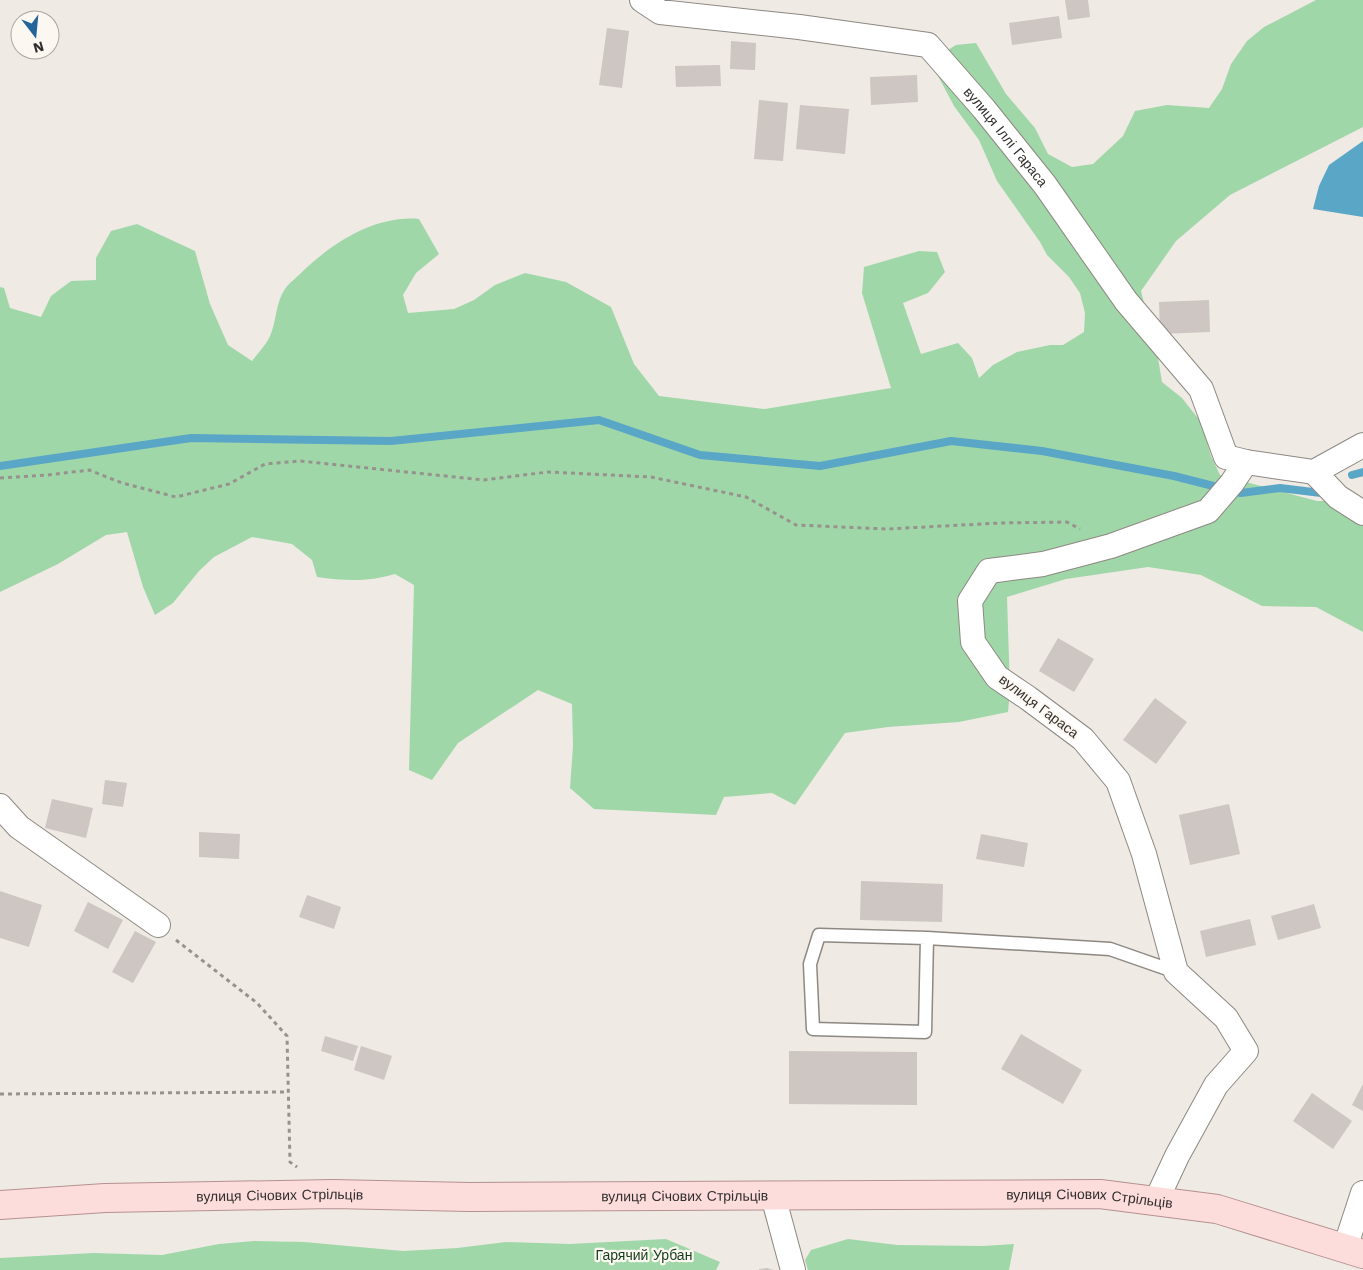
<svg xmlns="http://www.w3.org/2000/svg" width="1363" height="1270" font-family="'Work Sans',sans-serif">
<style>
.green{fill:#a0d7a8}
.water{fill:#5aa6c7}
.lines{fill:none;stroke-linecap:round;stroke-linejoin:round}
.stream{stroke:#5aa6c7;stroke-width:8}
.building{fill:#cdc6c2}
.lane-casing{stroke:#8d8882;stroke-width:15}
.street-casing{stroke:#8d8882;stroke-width:26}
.primary-casing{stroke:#b59190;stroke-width:30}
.path{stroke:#96938f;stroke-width:3;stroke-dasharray:4 4;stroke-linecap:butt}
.lane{stroke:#fff;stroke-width:12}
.street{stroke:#fff;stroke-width:24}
.primary{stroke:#fddddc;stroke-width:28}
.labels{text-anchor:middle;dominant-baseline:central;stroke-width:4.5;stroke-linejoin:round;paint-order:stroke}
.street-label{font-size:14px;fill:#312f2d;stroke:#fdf7f1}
.park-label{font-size:14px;fill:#133c1d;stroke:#fdf7f1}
</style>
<rect width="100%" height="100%" fill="#efeae4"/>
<!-- green -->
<path class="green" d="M1316,0H1363V127L1230,195L1176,241L1141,291L1158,358L1162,382L1182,398L1201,422L1211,456L1220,475L1317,501H1363V632L1316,607L1262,606L1201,575L1148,567L1066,579L1007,597L1010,690L1008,712L959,722L888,727L845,733L795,805L772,793L724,797L716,815L594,809L570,788L573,746L572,704L538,690L458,743L432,780L409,770L414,585L395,574C368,582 345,581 317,577L312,560L292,544L252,537L214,557L199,571L173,603L155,615L143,587L127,532L106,535L58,564L0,592V287L4,288L10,308L41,317L51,296L71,281L96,280V258L111,231L137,224L195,251L210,304L228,345L252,361C258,353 266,345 270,336C277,321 275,303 285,289C289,283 296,278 301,273C332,243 375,215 419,219L439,254L416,273L403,295L408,313L454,309L474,300L495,285L525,273L566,282L611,307L634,364L659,396L765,409L891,388L862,293L864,267L919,251L937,252L945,272L928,293L903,303L921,354L958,343L972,358L979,378L993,365L1017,352L1050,345H1063L1084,332L1085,313L1080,293L1069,277L1047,255L1040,242L997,181L979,140L954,106L930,61L956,45L976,43L1006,94L1035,128L1048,154L1072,167L1093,164L1123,136L1135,111L1167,105L1209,108L1222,89L1231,64L1247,41L1264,27Z
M666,1239L720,1262L716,1270H0V1258L93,1253L162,1255L219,1244L254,1241L304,1242L403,1251L457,1248L506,1242L570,1244Z
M848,1239L897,1245L983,1246L1014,1244L1009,1270H808L805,1260L811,1250Z"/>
<!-- water -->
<path class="water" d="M1363,141V217L1313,209L1319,186L1329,165Z"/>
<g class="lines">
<!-- stream -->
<path class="stream" d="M0,466L191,438L391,441L599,420L700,455L820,466L951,441L1042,451L1174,476L1241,493L1280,488L1321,493
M1352,475L1363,472"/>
</g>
<!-- building -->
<path class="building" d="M1065,0H1088L1090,17L1068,20Z
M1059,16L1062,38L1012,45L1009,23Z
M607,28L629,31L622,88L599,85Z
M731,41L756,43L755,70L730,69Z
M720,65L721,86L676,87L675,66Z
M917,75L918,102L871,105L870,77Z
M759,100L788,103L783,161L754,159Z
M800,105L849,109L845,154L796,149Z
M1209,300L1210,332L1160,334L1159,302Z
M1058,638L1094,659L1074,692L1039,671Z
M1155,698L1187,722L1156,764L1123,740Z
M105,780L127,783L123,807L102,804Z
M52,799L93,808L86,838L45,828Z
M1229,804L1240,854L1190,865L1179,815Z
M199,832L240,834L239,859L199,857Z
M981,834L1028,843L1024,867L976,859Z
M861,881L943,884L942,922L860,920Z
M0,891L42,905L29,947L0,938Z
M307,895L341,907L334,929L299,917Z
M88,902L123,920L108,949L74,931Z
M1314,904L1321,928L1278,940L1271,916Z
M1250,919L1256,945L1206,957L1200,931Z
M135,931L156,942L133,983L112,972Z
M1021,1034L1082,1070L1063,1104L1001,1069Z
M325,1036L358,1046L353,1061L321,1051Z
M361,1046L392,1056L384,1080L354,1070Z
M789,1051L917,1052V1105L789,1104Z
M1363,1084V1111L1352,1105Z
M1312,1093L1352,1121L1333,1149L1293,1121Z
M767,1268L774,1270H759V1269Z"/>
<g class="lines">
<!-- lane casing -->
<g class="lane-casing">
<path id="lane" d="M927,938L925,1032L813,1029L810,964L819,935L927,938L1110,949L1176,972"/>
</g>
<!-- street casing -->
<g class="street-casing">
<g id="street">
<path id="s1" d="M642,0L660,12L799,27L928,45L984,109L1045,185L1126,301L1201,389L1226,457L1246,462L1314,472L1363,445"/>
<path d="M1314,472L1338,497L1363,513"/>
<path d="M0,806L19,827L158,925"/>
<path d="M773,1196L793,1270"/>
<path d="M1156,1201L1177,1156L1216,1085L1246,1051L1226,1018L1176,972L1144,854L1118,781L1083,739L1028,698L997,677L973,642L970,601L989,571L1043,564L1111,546L1208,511L1232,483L1246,462"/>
<path d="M1345,1248L1363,1193"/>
</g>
</g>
<!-- primary casing -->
<g class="primary-casing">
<g id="primary">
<path id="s2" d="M0,1205L105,1198L333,1194L469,1197L1100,1194L1217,1209L1363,1254"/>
</g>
</g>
<!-- path -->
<path class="path" d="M0,478L48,475L89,470L122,483L176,497L229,484L265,464L300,461L484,480L548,472L651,477L746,497L796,525L887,529L1000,523L1067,522L1080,529
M176,940L257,1003L287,1036L290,1162L297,1167
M0,1094L287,1092"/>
<!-- lane -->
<use href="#lane" class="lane"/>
<!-- street -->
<use href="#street" class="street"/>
<!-- primary -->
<use href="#primary" class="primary"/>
</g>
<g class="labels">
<!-- street labels -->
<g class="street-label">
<text stroke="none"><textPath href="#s1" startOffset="412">вулиця Іллі Гараса</textPath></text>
<text transform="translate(1039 706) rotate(37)">вулиця Гараса</text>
<text stroke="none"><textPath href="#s2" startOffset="280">вулиця Січових Стрільців</textPath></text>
<text stroke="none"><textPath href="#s2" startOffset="685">вулиця Січових Стрільців</textPath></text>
<text stroke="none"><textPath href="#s2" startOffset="1090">вулиця Січових Стрільців</textPath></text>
</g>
<!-- park labels -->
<g class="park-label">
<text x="644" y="1255">Гарячий Урбан</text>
</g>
</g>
<!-- north arrow -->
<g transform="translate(35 35) rotate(164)"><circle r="24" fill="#fdf7f1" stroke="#aba7a3"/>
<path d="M0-4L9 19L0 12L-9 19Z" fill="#24649a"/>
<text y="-8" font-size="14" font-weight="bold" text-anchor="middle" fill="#312f2d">N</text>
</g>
</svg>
